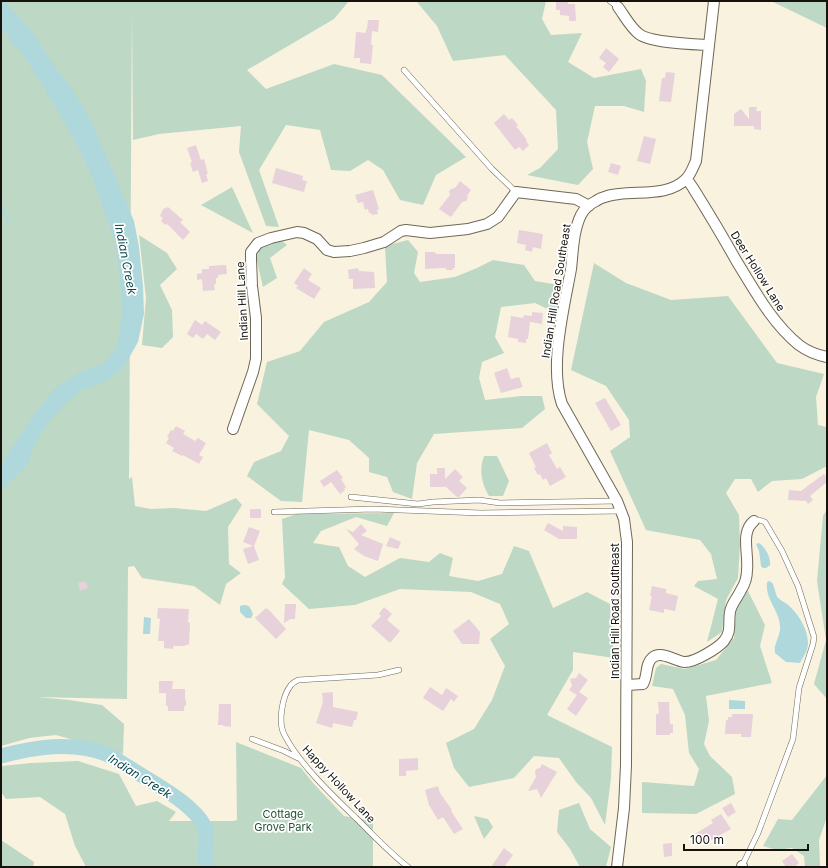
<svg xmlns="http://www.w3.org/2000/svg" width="828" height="868" font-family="Inter,sans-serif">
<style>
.green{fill:#bdd8c5}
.water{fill:#aed8dc}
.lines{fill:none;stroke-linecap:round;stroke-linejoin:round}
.stream{stroke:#aed8dc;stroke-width:2.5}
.river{stroke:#aed8dc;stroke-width:15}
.building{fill:#e7d1da}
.service-casing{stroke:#6e6857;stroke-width:6}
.minor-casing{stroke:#6e6857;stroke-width:12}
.service{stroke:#fff;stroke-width:5}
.minor{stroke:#fff;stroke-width:10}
.labels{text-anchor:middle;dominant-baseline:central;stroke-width:3.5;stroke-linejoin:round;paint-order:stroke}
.street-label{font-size:11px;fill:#15130c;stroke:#fff}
.park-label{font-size:11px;fill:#205133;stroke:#fff}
.water-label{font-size:12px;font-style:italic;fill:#08484d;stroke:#fff}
</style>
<rect width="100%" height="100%" fill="#f9f2de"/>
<!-- green -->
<path class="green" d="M1,1H349L334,19L247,70L266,89L334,64L382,75L466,157L436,175L423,205L400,200L383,170L368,160L350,171L331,170L320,130L286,125L259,170L279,227L266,226L239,152L241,126L159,134L133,140L132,9L129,479L132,477L135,506L151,509L174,508L206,511L236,498L242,505L228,527L229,564L241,573L226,584L220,605L194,586L142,578L134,566L128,567L127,699L37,697L69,700L102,705L124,724L123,754L56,735L29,738L1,746Z
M416,1H546L542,19L551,35L582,33L568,62L594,78L641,69L646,81L644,112L624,106H595L587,142L593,169L578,185L527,175L540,168L558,149L556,110L505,55L453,61L437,26Z
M773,1H827V28L773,2Z
M232,187L253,233L201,205Z
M139,235L167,253L177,269L160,285L172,310L173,337L162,348L142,345L146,298Z
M281,240L287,245L270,258L277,278L263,287L256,257L262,246Z
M408,240L418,252L414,273L420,282L455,277L477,268L493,260L524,265L535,281L559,285L556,313L535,303L501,307L495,337L504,353L482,362L479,378L485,400L521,396H542L545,409L522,428L434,434L417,463L412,499L393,492L387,477L369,472V458L349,440L309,430L302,502L281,501L247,476L254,462L281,451L289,436L257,404L267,362L300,351L324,322L369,302L387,282L385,246Z
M594,263L626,283L671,300L728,296L777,363L824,374L816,397L818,425L827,427V466L802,479L772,481L758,492L751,479H735L726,493L739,515L740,544L738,578L726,600L722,632L707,642L718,599L694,586L698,581L717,579L711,554L700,540L646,530L610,451L630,437L629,420L606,386L571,370Z
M484,456H497L509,481L503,496H489C481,483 479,470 484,456Z
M827,509V699L814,684L826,640L817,581L823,516Z
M394,513L387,526L356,517L321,531L313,543L339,547L348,566L365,577L400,558L429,562L440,553L453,558L449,576L478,581L502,574L514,546L529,551L553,608L587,592L610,604L614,658L573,652V670L547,715L612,747L611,778L605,825L591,798L576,782L559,758L534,756L514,778L469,787L454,768L446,743L474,729L492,700L505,666L490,639L509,624L500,604L471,592L400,589L355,605L309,609L282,584L285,577L282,519L297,514Z
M747,589L765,625L760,646L772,683L706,696L709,721L704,744L710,756L732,777L735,794L696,814L642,813V782L694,786L699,769L689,753L685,715L673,689L652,686L656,668L661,664L685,669L716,660L734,638L736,611Z
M236,742L301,768L314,784L344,816L373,821V867H86L75,846L65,814L40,797L6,799L1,792V769L2,766L31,763L78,761L119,774L136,806L157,801L176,812L169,821H233L237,820Z
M827,775V817L819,840L820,867H805L804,856L792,848L777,850L763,846L778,819L792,820Z
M579,803L590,829L611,847L606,867H580L570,849L557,832L559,810Z
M474,816L488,819L493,827L484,839Z
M1,840L34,862L33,867H1Z"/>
<!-- water -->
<path class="water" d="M1,1H4L30,29L56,68L72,89L90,119L111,167L134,221L139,247L143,286L144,314L138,342L125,365L107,381L80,391L62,407L51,419L37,440L31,453L29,463L1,491V470L3,461L37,411L54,389L80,372L105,363L117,346L120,329L122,311L121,291L116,244L93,178L75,141L51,99L47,97L46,90L21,52L12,43L6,32L1,28Z
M759,543C765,547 771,557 770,565L766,568H763L761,566L759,551L756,544Z
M770,581L773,584L777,597C780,600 784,602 787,604C798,613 808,629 808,643C808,651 803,657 800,663L786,662L775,653C773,644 781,636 780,626C779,609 765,600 767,582Z
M244,605C250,605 251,609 253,614L251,618H246L240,612V606Z
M144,617L151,618L150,634H143Z
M729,700L745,701V709H729Z"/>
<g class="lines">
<!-- stream -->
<path class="stream" d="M1,204L8,221"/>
<!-- river -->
<path class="river" d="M1,756C35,747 72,741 106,754C111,756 117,760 122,763C133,770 144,777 156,784C172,794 194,808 204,825C210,835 202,856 206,867"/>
</g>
<!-- building -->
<path class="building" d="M556,1H568V4H575L576,21H569V16L560,15V10H556Z
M368,20H379L378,32L372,31L371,45H373L371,64L360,63V58H354L356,32L366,33V29H367Z
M606,48L619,59L609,72L603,67L606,63L599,58Z
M666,72L675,73L671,102L659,101L662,78H665Z
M749,107H757L756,111H761V130L754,129V126H734V114L741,109L749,119Z
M504,114L509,120L512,118L518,125L516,126L527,140L526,141L529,145L523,151L519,147L515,150L494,123Z
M644,136L656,139L650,164L637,161Z
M196,145L201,160L204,159L208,174H206L208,181L202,183L198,170L193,172L190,163L192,162L187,148Z
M611,163L621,166L618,175L608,172Z
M276,168L303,176L302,180L307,181L304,192L272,183Z
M460,181L471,190L467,196L468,198L466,201L462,202L451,217L439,209L450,195L449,191L451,189L455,188Z
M373,190L379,209L377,210L378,214L372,215L371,213H369L368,209L365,210L363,202L358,203L355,195Z
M168,207L183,220L180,222L190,232L183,240L167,224L165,225L161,221L163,218L160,216L163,209Z
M519,230L543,234L541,249L533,247L532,252L525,250L526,245L517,243Z
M425,252H435L436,254H455V268H453V270H446V268L425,269Z
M226,265L227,274L218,275V278H216V284H214L215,290L203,291L202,279L197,280V274L202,273V269H209V266Z
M304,268L312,274L308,280L321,288L314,299L296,288L298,286L294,283Z
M358,268L359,271L374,272L375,288L353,289V279H349L348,270Z
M532,312L543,313L542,324L530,322L528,339H526V343L518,342V339L508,337L511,316L523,318L524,315L532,316Z
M195,320L202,325L205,321L221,332L215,340L207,334L203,339L196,334L193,338L187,334Z
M507,368L511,379L519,377L523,387L501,393L494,373Z
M605,398L621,425L611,431L595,403Z
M176,426L185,431L183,434L195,441L198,438L206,443L199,455L203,457L199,464L183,455L182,456L172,451L174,448L166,443L169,438L167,437L171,430L173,431Z
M547,443L552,453L549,455L557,469L560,467L566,477L550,486L546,478L543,480L540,474L538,475L534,468L536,467L529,453Z
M437,468H445V479L455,469L463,477L459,481L467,488L459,497H457L446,487H430V474H437Z
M337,470L343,478L341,479L346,487L344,489L345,490L340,494L331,482L324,487L320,481Z
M824,474L827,478V482L810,496L813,500L808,504L806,501L788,500L789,490L801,491Z
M250,509H261V518H250Z
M548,523L563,531V526L577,527V539H559L544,530Z
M361,524L367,531L361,535L383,544L378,561L364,556L354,549L359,544L346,529L353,532Z
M249,527L260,531L254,546L259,560L248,564L243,549L253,546L243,542Z
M390,537L401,542L398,549L386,546Z
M86,581L88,588L80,591L78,583Z
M652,586L666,589V593L678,596L675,611L664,609V613L649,610L652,596H650Z
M285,604H296L295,619H290L284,623Z
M384,607L392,614L387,620L400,631L390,643L371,626L381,616L379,614Z
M158,608L189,609L188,622L190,623L189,645H185V646H173V649L164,648V641H158L160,619L157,618Z
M266,608L271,612L286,629L276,639L255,618Z
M469,619L480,632L479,644H462L453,631Z
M579,673L588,680L579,692L588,698L576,716L567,709L577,695L569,690L572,686L570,679L576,678Z
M159,681H173L172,689H185V699L186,701V705L184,707V711H168V706H166V693H159Z
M430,687L442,695L446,688L458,696L454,702L451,699L443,711L423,698Z
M333,692V707L358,712L356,720H354L352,727L333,723L332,728L316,723L323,702L322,693Z
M658,702H669L670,724H673V733H670V735H656V714H659Z
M219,704H231V727L223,726V725H218Z
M732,714H753L751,737H741V734H725L726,720H728V717H732Z
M418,758V770L406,771V776H399V759Z
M542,764L557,772L541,798L537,789L528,791L536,777L535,772L536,769L540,768Z
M438,786L440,793L452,810L451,811L463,829L454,834L443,817L438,820L429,805L425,790Z
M731,803L736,812L728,817L722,808Z
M721,814L731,829L706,843L703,838L699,840L695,834L713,823L711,820Z
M672,843V856L664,857L663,844Z
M504,848L513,855L504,867H491Z
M792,854L799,863L794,867H786L782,861Z"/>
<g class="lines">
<!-- service casing -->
<g class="service-casing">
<path id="service" d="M610,1L618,7
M404,70L492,169L516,192
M351,497L418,504L433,502L479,500L500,503L617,501
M274,512L373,509L481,513L621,511
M399,670L378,675L298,680C296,681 293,683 291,685C282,696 278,722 284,734C299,764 333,796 357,819C374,836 390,853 408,867
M252,739L284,751L298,758
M742,866L758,833L793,739L799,688L813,644L814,637L798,586L782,551L765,522L759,520L754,521"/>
</g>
<!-- minor casing -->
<g class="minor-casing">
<path id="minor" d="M618,7C624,15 630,27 639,34C651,43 692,44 709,45
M687,179L693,188C708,212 723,237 737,262C755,291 772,323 799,345C807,351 817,355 827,357
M233,429L253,372L256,359V318L252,286L251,259V252L258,243L271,238L297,232L304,233L317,239L327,250L334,252L350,251L364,248L384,242L401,231L406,230L430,233L468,229L487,224L498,217L516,192L576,199L589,206
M627,685L643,684C648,676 645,664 652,658C661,650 675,661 684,662C694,663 718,648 724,641C732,631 728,623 730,612C731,604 738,597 741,590C745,584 747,577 747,570C749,554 740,532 754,521
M742,866V867
M617,867L624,808L626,765L627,542L624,519L617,501L562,404C549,366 564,308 571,269C573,252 573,231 581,215C584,209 590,204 596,201C603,196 611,195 619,194C641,191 669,196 686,179C691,174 693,167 696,161L714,1"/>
</g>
<!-- service -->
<use href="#service" class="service"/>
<!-- minor -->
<use href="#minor" class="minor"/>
</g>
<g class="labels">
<!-- street labels -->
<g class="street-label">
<text transform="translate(758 271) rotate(58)">Deer Hollow Lane</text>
<text transform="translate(556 291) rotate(-81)">Indian Hill Road Southeast</text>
<text transform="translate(242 301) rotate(-93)">Indian Hill Lane</text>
<text transform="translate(615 611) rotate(-90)">Indian Hill Road Southeast</text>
<text transform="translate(339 784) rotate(47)">Happy Hollow Lane</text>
</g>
<!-- park labels -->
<g class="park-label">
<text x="283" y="814">Cottage<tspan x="283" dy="13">Grove Park</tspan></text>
</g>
<!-- water labels -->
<g class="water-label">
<text transform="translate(126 259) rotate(79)">Indian Creek</text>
<text transform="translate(140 776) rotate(32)">Indian Creek</text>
</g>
</g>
<!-- border -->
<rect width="828" height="868" fill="none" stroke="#15130c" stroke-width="4"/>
<!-- scale -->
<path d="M684 844v6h124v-6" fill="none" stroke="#15130c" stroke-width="2"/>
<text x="690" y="844" font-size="12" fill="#15130c" stroke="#ffffff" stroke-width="3" paint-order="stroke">100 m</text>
</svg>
